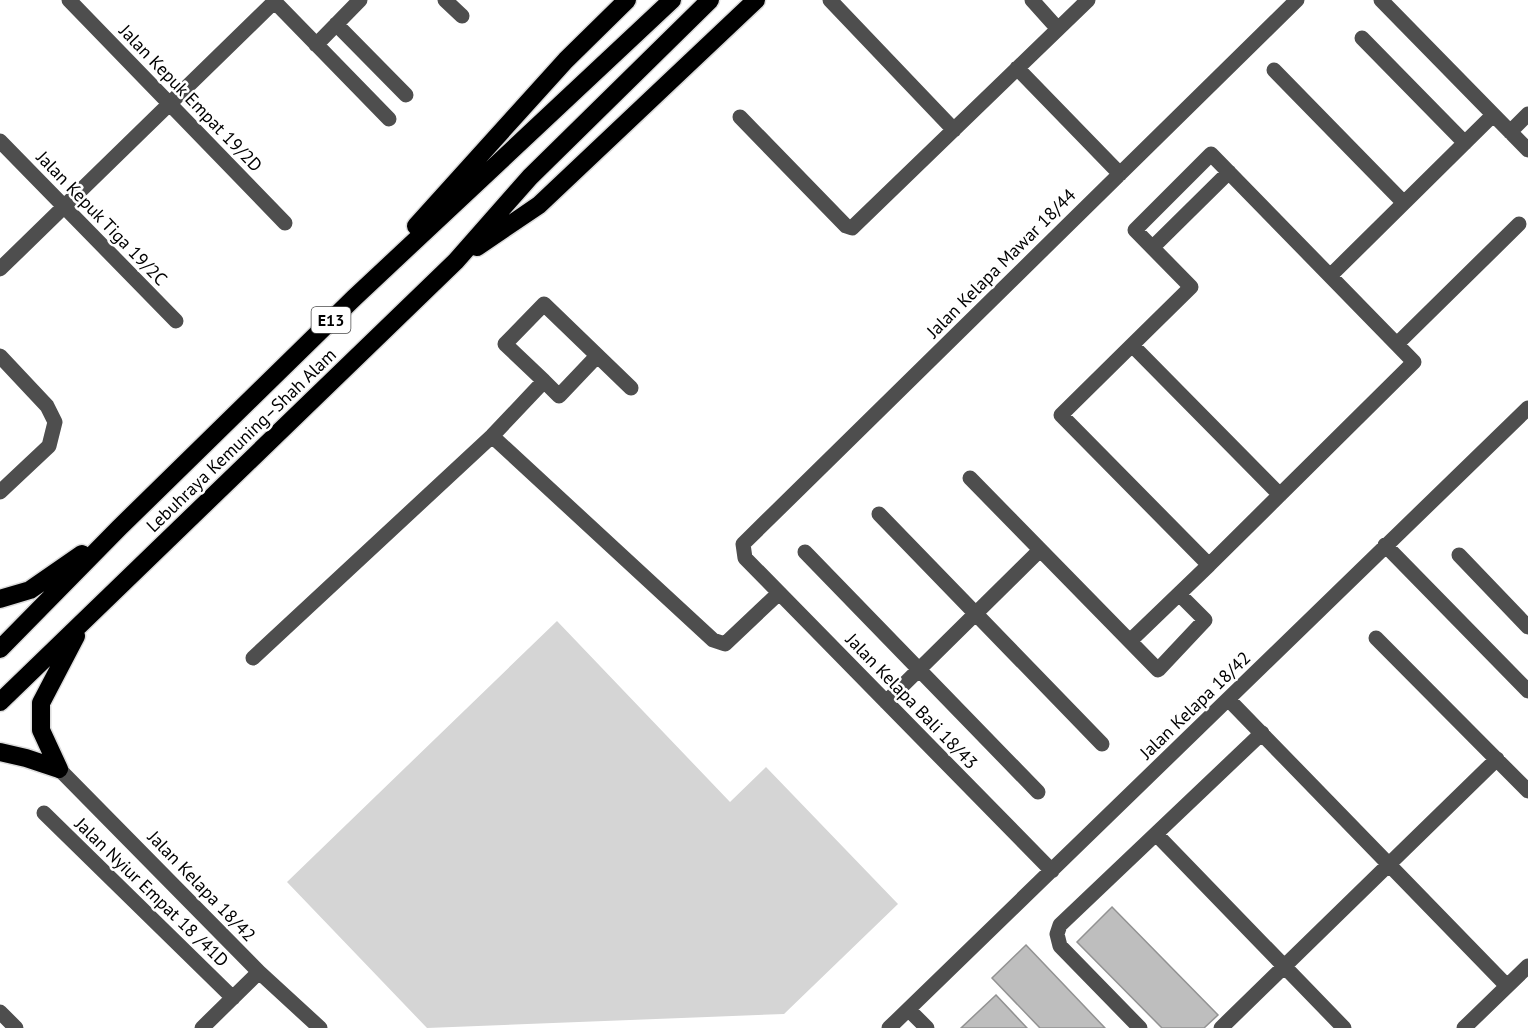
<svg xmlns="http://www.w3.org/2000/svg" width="1528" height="1028" font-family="'PT Sans',sans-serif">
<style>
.green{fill:#d5d5d5}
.building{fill:#bebebe;stroke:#929292;stroke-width:1.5}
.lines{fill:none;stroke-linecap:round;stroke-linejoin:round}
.highway-casing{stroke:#dbdbdb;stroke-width:21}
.minor{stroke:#4e4e4e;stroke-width:15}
.highway{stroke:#000;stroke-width:18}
.labels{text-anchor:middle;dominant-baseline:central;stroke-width:5;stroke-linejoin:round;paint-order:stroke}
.shield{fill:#fff;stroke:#4c4c4c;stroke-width:1.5}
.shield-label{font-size:16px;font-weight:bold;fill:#000}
.street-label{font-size:18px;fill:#000;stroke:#fff}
</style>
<rect width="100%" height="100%" fill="#fff"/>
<!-- green -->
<path class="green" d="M557,621L730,802L766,767L898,904L784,1014L427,1028L287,882Z"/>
<!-- building -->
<path class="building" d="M1112,907L1218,1015L1204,1028H1162L1077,942Z
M1026,945L1105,1028H1040L992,978Z
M996,995L1027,1028H961Z"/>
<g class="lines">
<!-- highway casing -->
<g class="highway-casing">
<path id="highway" d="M416,226L566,60L627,0
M477,247L539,205L756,0
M0,599L30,590L82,554
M0,649L119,528L354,298L672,0
M0,702L456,261L530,177L710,0
M0,752L26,758L59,769
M59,769L41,730V703L76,636"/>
</g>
<!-- minor -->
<path class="minor" d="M69,0L285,223
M273,0L389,119
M445,0L462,16
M830,0L954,130
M1032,0L1058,29
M1381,0L1528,150
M336,24L406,95
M1362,38L1465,143
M316,45L360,0
M1017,68L1120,174
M1274,70L1404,203
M740,117L846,226L852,228L1088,0
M1510,132L1528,114
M0,141L176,321
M1153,247L1229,172
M0,269L274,2
M1330,276L1493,115
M1397,344L1519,224
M1132,345L1061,415L1209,565L1414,362L1211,154L1135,230L1191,287L1132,345L1280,495
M0,356L47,406L55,422L49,446L0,492
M544,381L505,344L544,304L631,388
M492,436L713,640L725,644L779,593
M970,478L1158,670L1205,620L1180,595
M879,514L1102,744
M1385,545L1528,691
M805,552L1038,792
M1459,555L1528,627
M1376,638L1528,791
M1130,641L1209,565
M253,658L492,436L544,381L559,396L597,356
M1229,700L1507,986
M886,702L1040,550
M59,769L259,972L320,1028
M44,813L233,998
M1156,834L1344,1028
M1052,871L745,558L743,544L1297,0
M909,1010L927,1028
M0,1012L16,1028
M202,1028L259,972
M889,1028L1528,408
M1140,1028L1060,946L1057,934L1060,925L1262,733
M1221,1028L1497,759
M1464,1028L1528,966"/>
<!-- highway -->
<use href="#highway" class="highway"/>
</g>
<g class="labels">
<!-- shield labels -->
<rect class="shield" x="311.5" y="307" width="39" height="26" rx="4.5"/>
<g class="shield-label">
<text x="331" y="320">E13</text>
</g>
<!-- street labels -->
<g class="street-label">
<text transform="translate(191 98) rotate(46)">Jalan Kepuk Empat 19/2D</text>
<text transform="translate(102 218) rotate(46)">Jalan Kepuk Tiga 19/2C</text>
<text transform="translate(1001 263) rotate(-45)">Jalan Kelapa Mawar 18/44</text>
<text transform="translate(241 440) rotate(-44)">Lebuhraya Kemuning–Shah Alam</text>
<text transform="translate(912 701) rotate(46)">Jalan Kelapa Bali 18/43</text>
<text transform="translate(1195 705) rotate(-44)">Jalan Kelapa 18/42</text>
<text transform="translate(202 886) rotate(46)">Jalan Kelapa 18/42</text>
<text transform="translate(152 892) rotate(44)">Jalan Nyiur Empat 18 /41D</text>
</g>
</g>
</svg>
